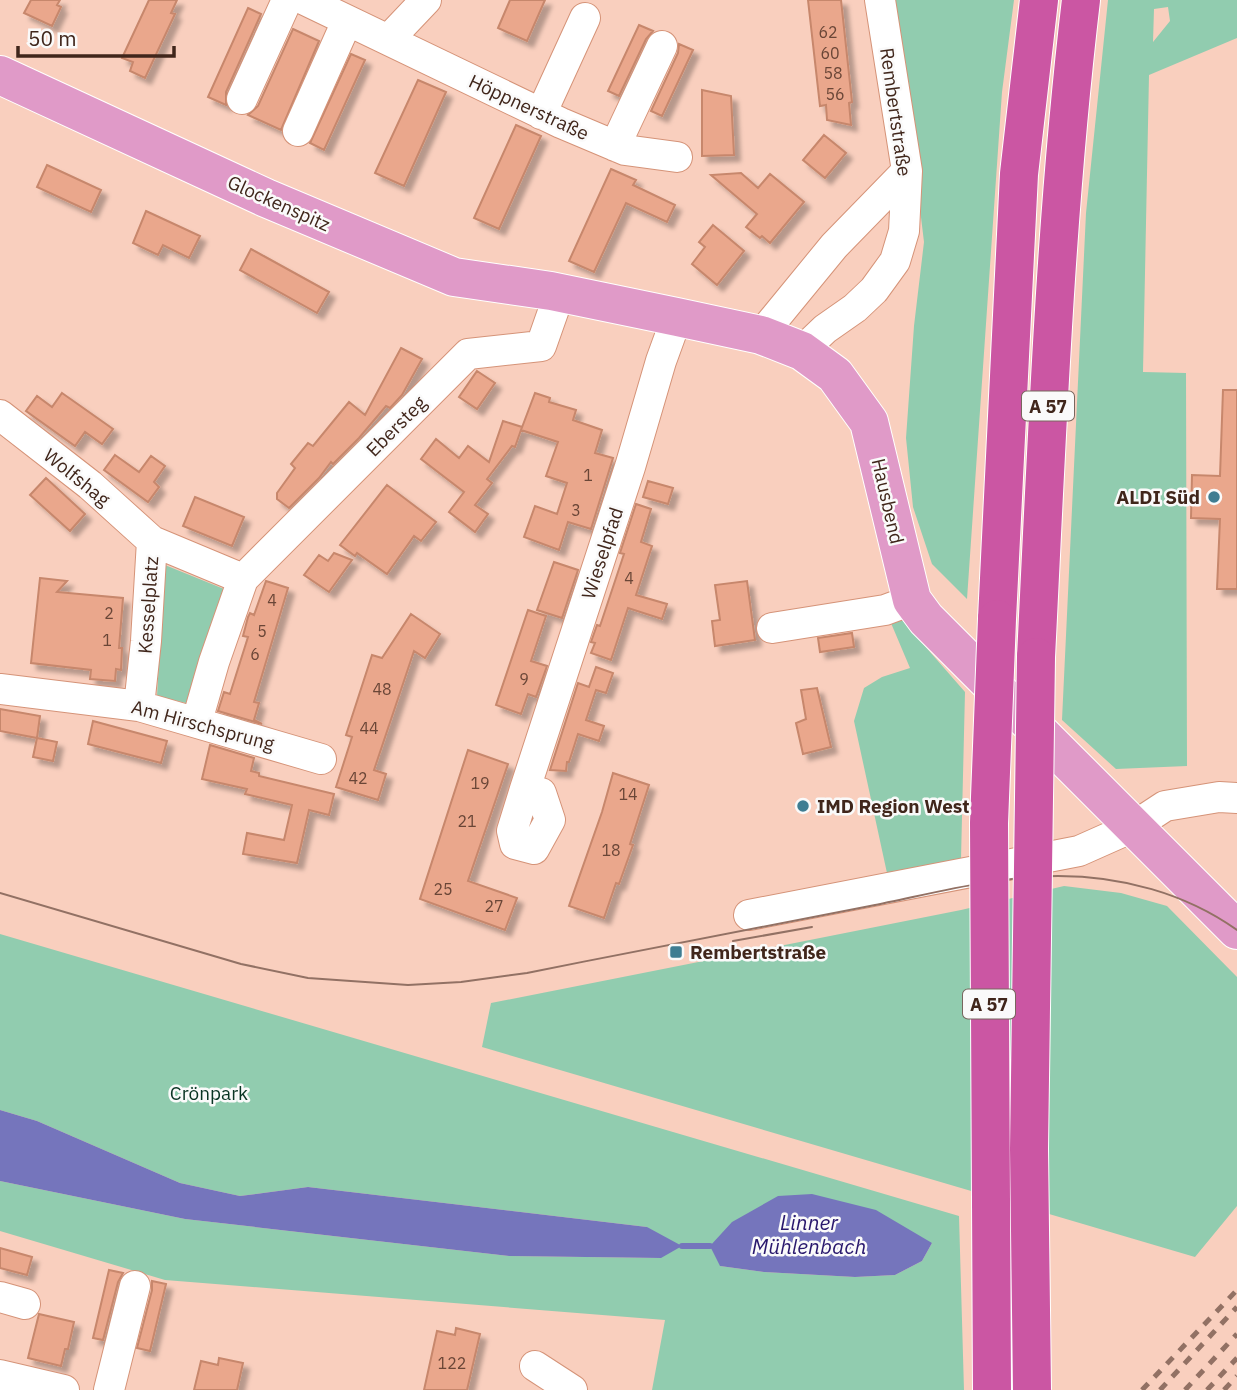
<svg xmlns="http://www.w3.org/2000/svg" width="1237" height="1390" font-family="'IBM Plex Sans',sans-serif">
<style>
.green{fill:#91ccaf;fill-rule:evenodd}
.water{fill:#7575bc}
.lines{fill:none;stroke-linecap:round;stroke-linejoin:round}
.stream{stroke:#7575bc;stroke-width:6}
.building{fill:#eaa78c;stroke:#c7876c;stroke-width:2;filter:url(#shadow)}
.minor-casing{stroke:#d59378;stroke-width:32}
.major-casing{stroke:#fff;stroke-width:40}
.highway-casing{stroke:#fff;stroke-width:40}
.minor{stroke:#fff;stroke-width:30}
.major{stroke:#e09ac8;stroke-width:38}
.highway{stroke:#cb56a3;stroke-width:38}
.tram{stroke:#927164;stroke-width:2}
.rail{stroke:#927164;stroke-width:5;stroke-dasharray:9 9;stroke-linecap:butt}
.highway-bridge-casing{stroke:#fff;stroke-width:40;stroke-linecap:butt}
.highway-bridge{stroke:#cb56a3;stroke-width:38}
.poi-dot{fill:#3f7d92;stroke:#fafafa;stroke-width:2.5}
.labels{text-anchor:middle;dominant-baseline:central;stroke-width:5;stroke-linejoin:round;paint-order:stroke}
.number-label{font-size:16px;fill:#6a4637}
.shield{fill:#fafafa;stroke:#78665e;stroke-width:2}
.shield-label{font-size:18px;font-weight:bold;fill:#40261b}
.street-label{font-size:19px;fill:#40261b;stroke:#fafafa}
.poi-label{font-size:19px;font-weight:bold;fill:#40261b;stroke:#fafafa;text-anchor:start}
.park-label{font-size:19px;fill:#093423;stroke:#fafafa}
.water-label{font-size:21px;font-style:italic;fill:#29186d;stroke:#fafafa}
</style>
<defs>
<filter id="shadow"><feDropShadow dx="6" dy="6" stdDeviation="2" flood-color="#0004"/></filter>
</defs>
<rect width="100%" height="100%" fill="#f9cfbe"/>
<!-- green -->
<path class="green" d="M889,0H1014L1002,92L967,599L932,564L913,507L906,438L914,326L924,242L909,118Z
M1108,0H1237V38L1149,75L1143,372L1186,373L1187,766L1116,769L1062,720L1086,213ZM1168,7L1170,21L1153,42L1154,9Z
M160,563L224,589L194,705L157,696L160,644Z
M896,613L965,692L961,859L887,873L854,721L864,688L882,677L910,668L888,616Z
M1064,886L1121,893L1167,906L1237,977V1206L1195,1257L482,1047L491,1003L961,910Z
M0,934L959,1216L964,1390H652L665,1320L165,1280L0,1231V1181L185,1219L509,1256L661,1258L647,1227L308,1187L240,1196L180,1183L37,1121L0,1110ZM932,1243L922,1261L895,1275L855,1277L764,1272L720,1266Z"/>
<!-- water -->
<path class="water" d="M0,1110L37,1121L180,1183L240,1196L308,1187L647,1227L682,1246L661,1258L509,1256L185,1219L0,1181Z
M812,1194L876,1210L932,1243L922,1261L895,1275L855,1277L764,1272L720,1266L710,1246L732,1222L778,1196Z"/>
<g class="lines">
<!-- stream -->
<path class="stream" d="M682,1246H710"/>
</g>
<!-- building -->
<path class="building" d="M31,0H60L57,5L61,7L52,26L24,13Z
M149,0H177L171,13L175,14L145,78L130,71L133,62L122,58Z
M510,0H545L527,41L498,28Z
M808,0H841L852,102L849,103L851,125L827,120L826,105L820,106Z
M248,8L261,14L226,92V105L208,97Z
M639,25L653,31L646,39L619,96L608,91Z
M293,29L319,41L281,130L248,115L258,106Z
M679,44L693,50L662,116L651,111L678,53Z
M351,54L365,60L324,150L310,143Z
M418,80L446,92L404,186L375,173Z
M702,90L731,96L734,155L702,156Z
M516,125L541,136L499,229L474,218Z
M824,135L846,153L825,178L803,160Z
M47,165L101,190L91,212L37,187Z
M611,169L636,180L633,185L675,205L667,222L626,203L594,272L569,261Z
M741,173L758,188L770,174L804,202L770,243L762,236L760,238L746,227L757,214L711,175Z
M146,211L200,236L189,258L163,245L158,255L133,243Z
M713,225L744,251L717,285L692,264L705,247L699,242Z
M251,249L329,292L317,313L240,270Z
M401,348L422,359L402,395L390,408L386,406L359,438L333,464L331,462L319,478L289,508L277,499V493L295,468L291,464L308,443L313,446L349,402L365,415Z
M477,371L495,383L477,409L459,397Z
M1223,390H1237V589H1217L1220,519L1191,518L1192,475L1220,476Z
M62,393L113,429L102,444L85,432L75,446L26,411L37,396L52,407Z
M535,393L550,398L549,402L576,410L573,420L602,430L595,453L613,458L591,529L568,522L559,550L524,537L535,506L557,514L567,483L546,476L558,442L521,430Z
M503,421L522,427L515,447L512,446L487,479L492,483L475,505L488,514L475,532L449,512L464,492L421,459L436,439L459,458L468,446L489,462Z
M115,455L139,472L151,456L165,466L154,482L159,487L148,502L104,470Z
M46,478L85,514L70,531L30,495Z
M648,481L673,488L668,504L643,497Z
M387,485L436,522L421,541L414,536L387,574L357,553L355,556L340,545Z
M195,497L244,517L232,546L183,526Z
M636,504L651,509L641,542L652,546L636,595L667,604L662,619L628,608L611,660L591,653L595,643L591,642L597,625L600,626L624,554L620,553Z
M334,553L352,560L329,592L304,575L319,555L328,561Z
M554,562L578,570L562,618L537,610Z
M40,578L67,581L57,592L123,598L119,648H122L121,670L116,669L115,681L90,679L91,670L31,663Z
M266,581L288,588L254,702L259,703L254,720L262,724L218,711L224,692L230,694L248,637L243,636L248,617L250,613L254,615Z
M747,581L755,640L715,646L712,621L720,620L715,585Z
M528,610L546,616L531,661L547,666L536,697L528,694L521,714L496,705Z
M411,614L440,634L425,658L414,651L374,770L386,774L378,800L336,787L352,737L346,735L372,655L382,658Z
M852,633L854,647L820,652L818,638Z
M596,667L613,673L606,693L596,690L586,720L604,726L599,741L578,734L569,762H567L566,771L550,770L578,683L589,687Z
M817,688L831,747L803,754L796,723L806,719L801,690Z
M0,709L40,716L37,738L0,731Z
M93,721L167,741L161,763L88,744Z
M37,738L57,742L53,761L33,757Z
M210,745L254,758L251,771L259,773V776L334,794L329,815L309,810L297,863L243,854L247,833L284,840L292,805L245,794L247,789L202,779Z
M468,750L508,764L468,881L517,898L505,930L420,899Z
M613,773L649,785L630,844L633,845L619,884L616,883L604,918L569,906L602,812Z
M0,1248L32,1257L27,1275L0,1268Z
M109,1270L123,1273L118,1282L103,1340L93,1338Z
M152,1281L166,1284L150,1351L137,1348L152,1290Z
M39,1314L74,1322L68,1349H65L61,1366L28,1358Z
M456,1328L480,1334L467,1390H424L437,1331L455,1335Z
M219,1358L243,1363L237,1390H194L201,1361L218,1365Z"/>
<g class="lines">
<!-- minor casing -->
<g class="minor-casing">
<path id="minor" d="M305,0L561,123L625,150L677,157
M388,40L426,0
M242,99L287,0
M541,114L585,18
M298,131L347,21
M615,146L662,46
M761,335L834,246L907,171
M802,351L825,329L855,308L874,290L895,261L904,231L907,171L880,0
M0,415L90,485L152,541
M243,579L468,354L541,346L554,309
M772,628L885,610L912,600
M0,689L139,706L321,759
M139,706L146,641L152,541L243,579L214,662L197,721
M525,789L541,793L550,820L534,849L515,844L512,831L525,789L630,467L661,361L677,317
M749,915L1079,851L1133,827L1165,806L1219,797L1237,798
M0,1297L25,1304
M535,1366L572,1390
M0,1375L64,1390
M109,1390L135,1286"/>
</g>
<!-- major casing -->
<g class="major-casing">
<path id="major" d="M0,75L266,198L454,277L551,291L677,317L761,335L802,351L835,375L869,422L912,600L926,619L1237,930"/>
</g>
<!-- highway casing -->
<g class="highway-casing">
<path id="highway" d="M997,619L1019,174L1039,0
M1036,657C1047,438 1055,218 1081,0"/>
</g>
<!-- minor -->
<use href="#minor" class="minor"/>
<!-- major -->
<use href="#major" class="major"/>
<!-- highway -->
<use href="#highway" class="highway"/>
<!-- tram -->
<path class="tram" d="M0,893L241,964L308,978L408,985L461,982L527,973C641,950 755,928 870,906C931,894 995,876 1058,876C1121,876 1185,893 1237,930
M733,941L812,927"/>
<!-- rail -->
<path class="rail" d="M1142,1390L1237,1290
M1160,1390L1237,1307
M1185,1390L1237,1334
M1207,1390L1237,1358
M1224,1390L1237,1376"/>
<!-- highway-bridge casing -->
<g class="highway-bridge-casing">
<path id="highway-bridge" d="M992,1390L989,823L997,619
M1032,1390L1029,1149L1036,657"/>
</g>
<!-- highway-bridge -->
<use href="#highway-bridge" class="highway-bridge"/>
</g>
<!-- markers -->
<g class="poi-dot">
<circle cx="1214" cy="497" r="7"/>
<circle cx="803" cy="806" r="7"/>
<rect x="669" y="945" width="14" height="14" rx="3.5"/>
</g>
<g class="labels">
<!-- number labels -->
<g class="number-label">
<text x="828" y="32">62</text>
<text x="830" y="53">60</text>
<text x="833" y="73">58</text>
<text x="835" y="94">56</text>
<text x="588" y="475">1</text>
<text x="576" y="510">3</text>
<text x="629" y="578">4</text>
<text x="272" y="600">4</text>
<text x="109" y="613">2</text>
<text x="262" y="631">5</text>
<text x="107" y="640">1</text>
<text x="255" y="654">6</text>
<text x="524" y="679">9</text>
<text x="382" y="689">48</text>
<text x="369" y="728">44</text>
<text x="358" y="778">42</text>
<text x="480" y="783">19</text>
<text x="628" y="794">14</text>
<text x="467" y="821">21</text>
<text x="611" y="850">18</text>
<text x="443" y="889">25</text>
<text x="494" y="906">27</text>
<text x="452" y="1363">122</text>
</g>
<!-- shield labels -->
<g class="shield">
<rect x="1022" y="391.5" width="52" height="29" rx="5"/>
<rect x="963" y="989.5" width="52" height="29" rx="5"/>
</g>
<g class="shield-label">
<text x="1048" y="406">A 57</text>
<text x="989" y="1004">A 57</text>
</g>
<!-- street labels -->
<g class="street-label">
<text transform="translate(529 107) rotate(25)">Höppnerstraße</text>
<text transform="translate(896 112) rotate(82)">Rembertstraße</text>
<text transform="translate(279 203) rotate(24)">Glockenspitz</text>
<text transform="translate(396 426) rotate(-45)">Ebersteg</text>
<text transform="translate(77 477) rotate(39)">Wolfshag</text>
<text transform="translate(888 501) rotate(77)">Hausbend</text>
<text transform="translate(602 553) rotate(-72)">Wieselpfad</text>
<text transform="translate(148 605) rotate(-86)">Kesselplatz</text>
<text transform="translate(203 725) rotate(15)">Am Hirschsprung</text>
</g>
<!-- poi labels -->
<g class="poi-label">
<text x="1200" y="497" text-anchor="end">ALDI Süd</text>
<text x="817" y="806">IMD Region West</text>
<text x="690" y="952">Rembertstraße</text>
</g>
<!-- park labels -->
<g class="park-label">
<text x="209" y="1093">Crönpark</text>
</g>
<!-- water labels -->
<g class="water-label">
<text x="809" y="1222">Linner<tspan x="809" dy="24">Mühlenbach</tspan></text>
</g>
</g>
<!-- scale -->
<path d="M18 46v10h156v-10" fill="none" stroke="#40261b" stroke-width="3.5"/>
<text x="28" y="46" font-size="21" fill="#40261b" stroke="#fafafa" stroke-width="5" paint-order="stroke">50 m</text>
</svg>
